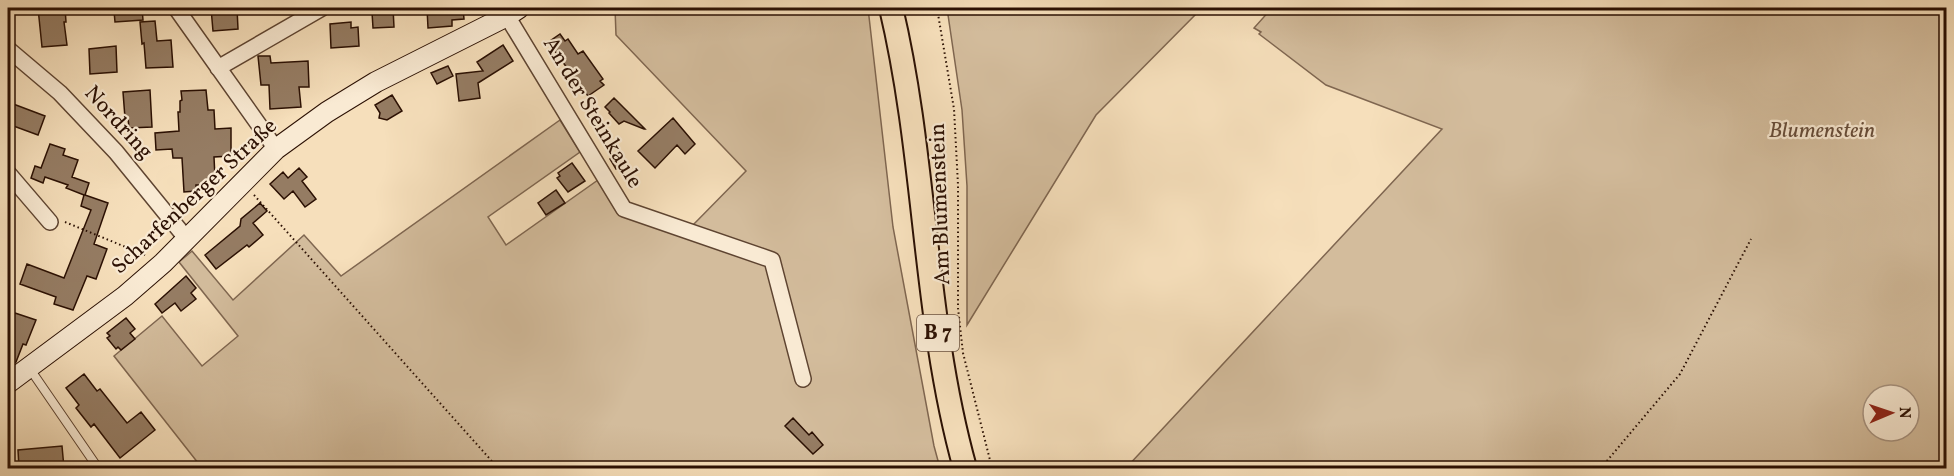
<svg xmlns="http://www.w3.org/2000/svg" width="1954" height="476" font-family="Vollkorn,serif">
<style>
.green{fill:#d3bc9c;stroke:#7f6650;stroke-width:1.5;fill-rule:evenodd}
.building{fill:#957c63;stroke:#2b1003;stroke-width:1.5}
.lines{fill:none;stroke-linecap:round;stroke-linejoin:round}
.lane-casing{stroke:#5e4431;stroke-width:10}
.street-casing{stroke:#5e4431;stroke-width:18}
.secondary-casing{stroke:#2b1003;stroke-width:22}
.primary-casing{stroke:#2b1003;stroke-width:26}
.path{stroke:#2b1003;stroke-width:2;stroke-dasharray:1.5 3;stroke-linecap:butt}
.lane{stroke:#f9ead3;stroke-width:8}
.street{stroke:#f9ead3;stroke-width:15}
.secondary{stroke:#f9ead3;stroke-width:20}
.primary{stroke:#f6dfbb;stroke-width:22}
.labels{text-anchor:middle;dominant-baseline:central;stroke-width:4.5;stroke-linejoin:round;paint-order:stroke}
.shield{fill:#f9ead3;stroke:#695141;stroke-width:1.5}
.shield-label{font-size:21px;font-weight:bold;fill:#2b1003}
.street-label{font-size:22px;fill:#2b1003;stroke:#f9ead3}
.park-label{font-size:22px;font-style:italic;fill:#664c39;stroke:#f9ead3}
</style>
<rect width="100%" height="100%" fill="#f6dfbb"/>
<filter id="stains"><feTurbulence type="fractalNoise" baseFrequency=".00333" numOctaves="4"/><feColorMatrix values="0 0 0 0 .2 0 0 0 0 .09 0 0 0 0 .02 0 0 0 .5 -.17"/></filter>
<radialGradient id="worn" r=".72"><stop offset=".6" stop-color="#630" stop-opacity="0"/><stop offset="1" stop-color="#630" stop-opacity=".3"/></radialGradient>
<!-- green -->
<path class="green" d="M615,8H868L893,227L934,446L940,468H202L114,356L162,316L202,366L238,336L179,262L192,251L233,300L304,235L341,276L560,120L580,152L488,217L506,245L598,180L620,214L692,226L746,171L616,35Z
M947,8H1202L1096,115L967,325V186L962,110Z
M1272,8H1946V468H1126L1442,129L1326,85L1259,34L1261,32L1254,28ZM1873,395H1909V431H1873Z"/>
<!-- building -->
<path class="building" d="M38,8H65L66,22H64L67,45L42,47Z
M116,8H142L143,20L115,22L114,11L116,10Z
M211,8H237L238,29L213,31Z
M374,8H393L394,27L373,28L372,12H375Z
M427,8H463L464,19L452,20V26L428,28Z
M155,21L157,41L171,40L173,67L146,68L144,43L142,44L140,22Z
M351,22V28L358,27L359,46L331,48L330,24Z
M560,34L565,41L568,39L578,54L583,51L603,79L600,81L604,85L588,96L553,49L555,48L550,41Z
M503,45L513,61L478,83L480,98L459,101L456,74L483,71L477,62Z
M116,46L117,72L90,74L89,49Z
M258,56H270L271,63L308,61L309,87H299L301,107L270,109L269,85H261Z
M448,66L453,76L437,84L431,73Z
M150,90L152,127L129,128L128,118H125L123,92Z
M206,90L208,110H214L215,129L231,128V156L214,157L215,178H208L209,181L202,182V185H196V191L184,192L182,158H173L172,149L156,150L155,133L179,131L178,112H180V101L182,100L181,91Z
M392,95L402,111L387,120L379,118L380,113L375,105Z
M614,98L645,129H644L624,121L619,124L609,113L610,112L605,107Z
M8,102L45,116L38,135L8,124Z
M673,118L695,144L685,154L677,145L655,168L638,151Z
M50,144L65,149L63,155L78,160L72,177L89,183L85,195L108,203L94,244L107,249L96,279L87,276L73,310L54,304L56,297L20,284L27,264L64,278L91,210L81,206L84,195L66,188L68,185L45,177L43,183L31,178L35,166L41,168Z
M620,153L626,163L616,169L610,159Z
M572,163L585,181L568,192L557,178L560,176L558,173Z
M299,168L307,177L302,181L316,199L305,207L293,191L284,199L270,184L283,172L288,178Z
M556,190L565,203L546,215L538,203Z
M260,203L267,211L253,223L263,235L249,247L247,245L216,269L205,255L240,226L241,219Z
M186,276L196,288L191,293L196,299L181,311L175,303L162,313L155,304Z
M15,313L36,320L26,345L23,344L16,362L8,368V333Z
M126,318L135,329L130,333L135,339L121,350L118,347L116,349L107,338L110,336L107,333Z
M84,374L97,391L100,389L127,423L141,412L155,430L120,458L94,424L91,427L76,408L79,405L66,388Z
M793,418L809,435L812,432L823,445L813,454L785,426Z
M62,446L64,468H19L18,450Z"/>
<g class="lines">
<!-- lane casing -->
<g class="lane-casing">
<path id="lane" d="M30,369L98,468"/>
</g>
<!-- street casing -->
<g class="street-casing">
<path id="street" d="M176,8L276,149
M507,16L624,209L772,260L803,379
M8,49L60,93L116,152L186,238
M218,68L322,8
M8,173L50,222"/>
</g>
<!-- secondary casing -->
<g class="secondary-casing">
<path id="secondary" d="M8,383L125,296L163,263L276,149L327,112L376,82L507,16L519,8"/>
</g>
<!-- primary casing -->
<g class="primary-casing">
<path id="primary" d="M891,8C927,159 923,318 965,468"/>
</g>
<!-- path -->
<path class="path" d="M937,8L954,109L958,185V308L963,353L992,468
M254,195L498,468
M65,222L145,255
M1601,468L1680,374L1751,239"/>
<!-- lane -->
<use href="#lane" class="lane"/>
<!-- street -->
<use href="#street" class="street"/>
<!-- secondary -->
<use href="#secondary" class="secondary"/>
<!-- primary -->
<use href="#primary" class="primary"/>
</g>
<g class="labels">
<!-- shield labels -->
<rect class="shield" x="917" y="315" width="42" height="36" rx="4.5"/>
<g class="shield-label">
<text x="938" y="333">B 7</text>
</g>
<!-- street labels -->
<g class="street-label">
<text transform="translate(592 113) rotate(59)">An der Steinkaule</text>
<text transform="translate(118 123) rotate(48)">Nordring</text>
<text transform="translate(195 197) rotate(-43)">Scharfenberger Straße</text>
<text transform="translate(941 204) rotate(-92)">Am Blumenstein</text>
</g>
<!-- park labels -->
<g class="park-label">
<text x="1822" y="131">Blumenstein</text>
</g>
</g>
<!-- margin -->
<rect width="1954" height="476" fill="none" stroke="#f6dfbb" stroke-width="30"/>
<rect x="9" y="9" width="1936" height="458" fill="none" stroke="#2b1003" stroke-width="3"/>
<rect x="15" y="15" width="1924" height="446" fill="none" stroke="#2b1003" stroke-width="1.5"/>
<!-- north arrow -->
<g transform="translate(1891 413) rotate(88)"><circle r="28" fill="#f9ead3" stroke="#a79380" stroke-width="1.5"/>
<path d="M0-4.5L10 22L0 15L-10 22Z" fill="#8f2418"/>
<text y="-9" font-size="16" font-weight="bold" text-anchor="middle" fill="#2b1003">N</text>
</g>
<rect width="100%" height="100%" filter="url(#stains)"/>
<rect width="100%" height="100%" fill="url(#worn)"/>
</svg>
